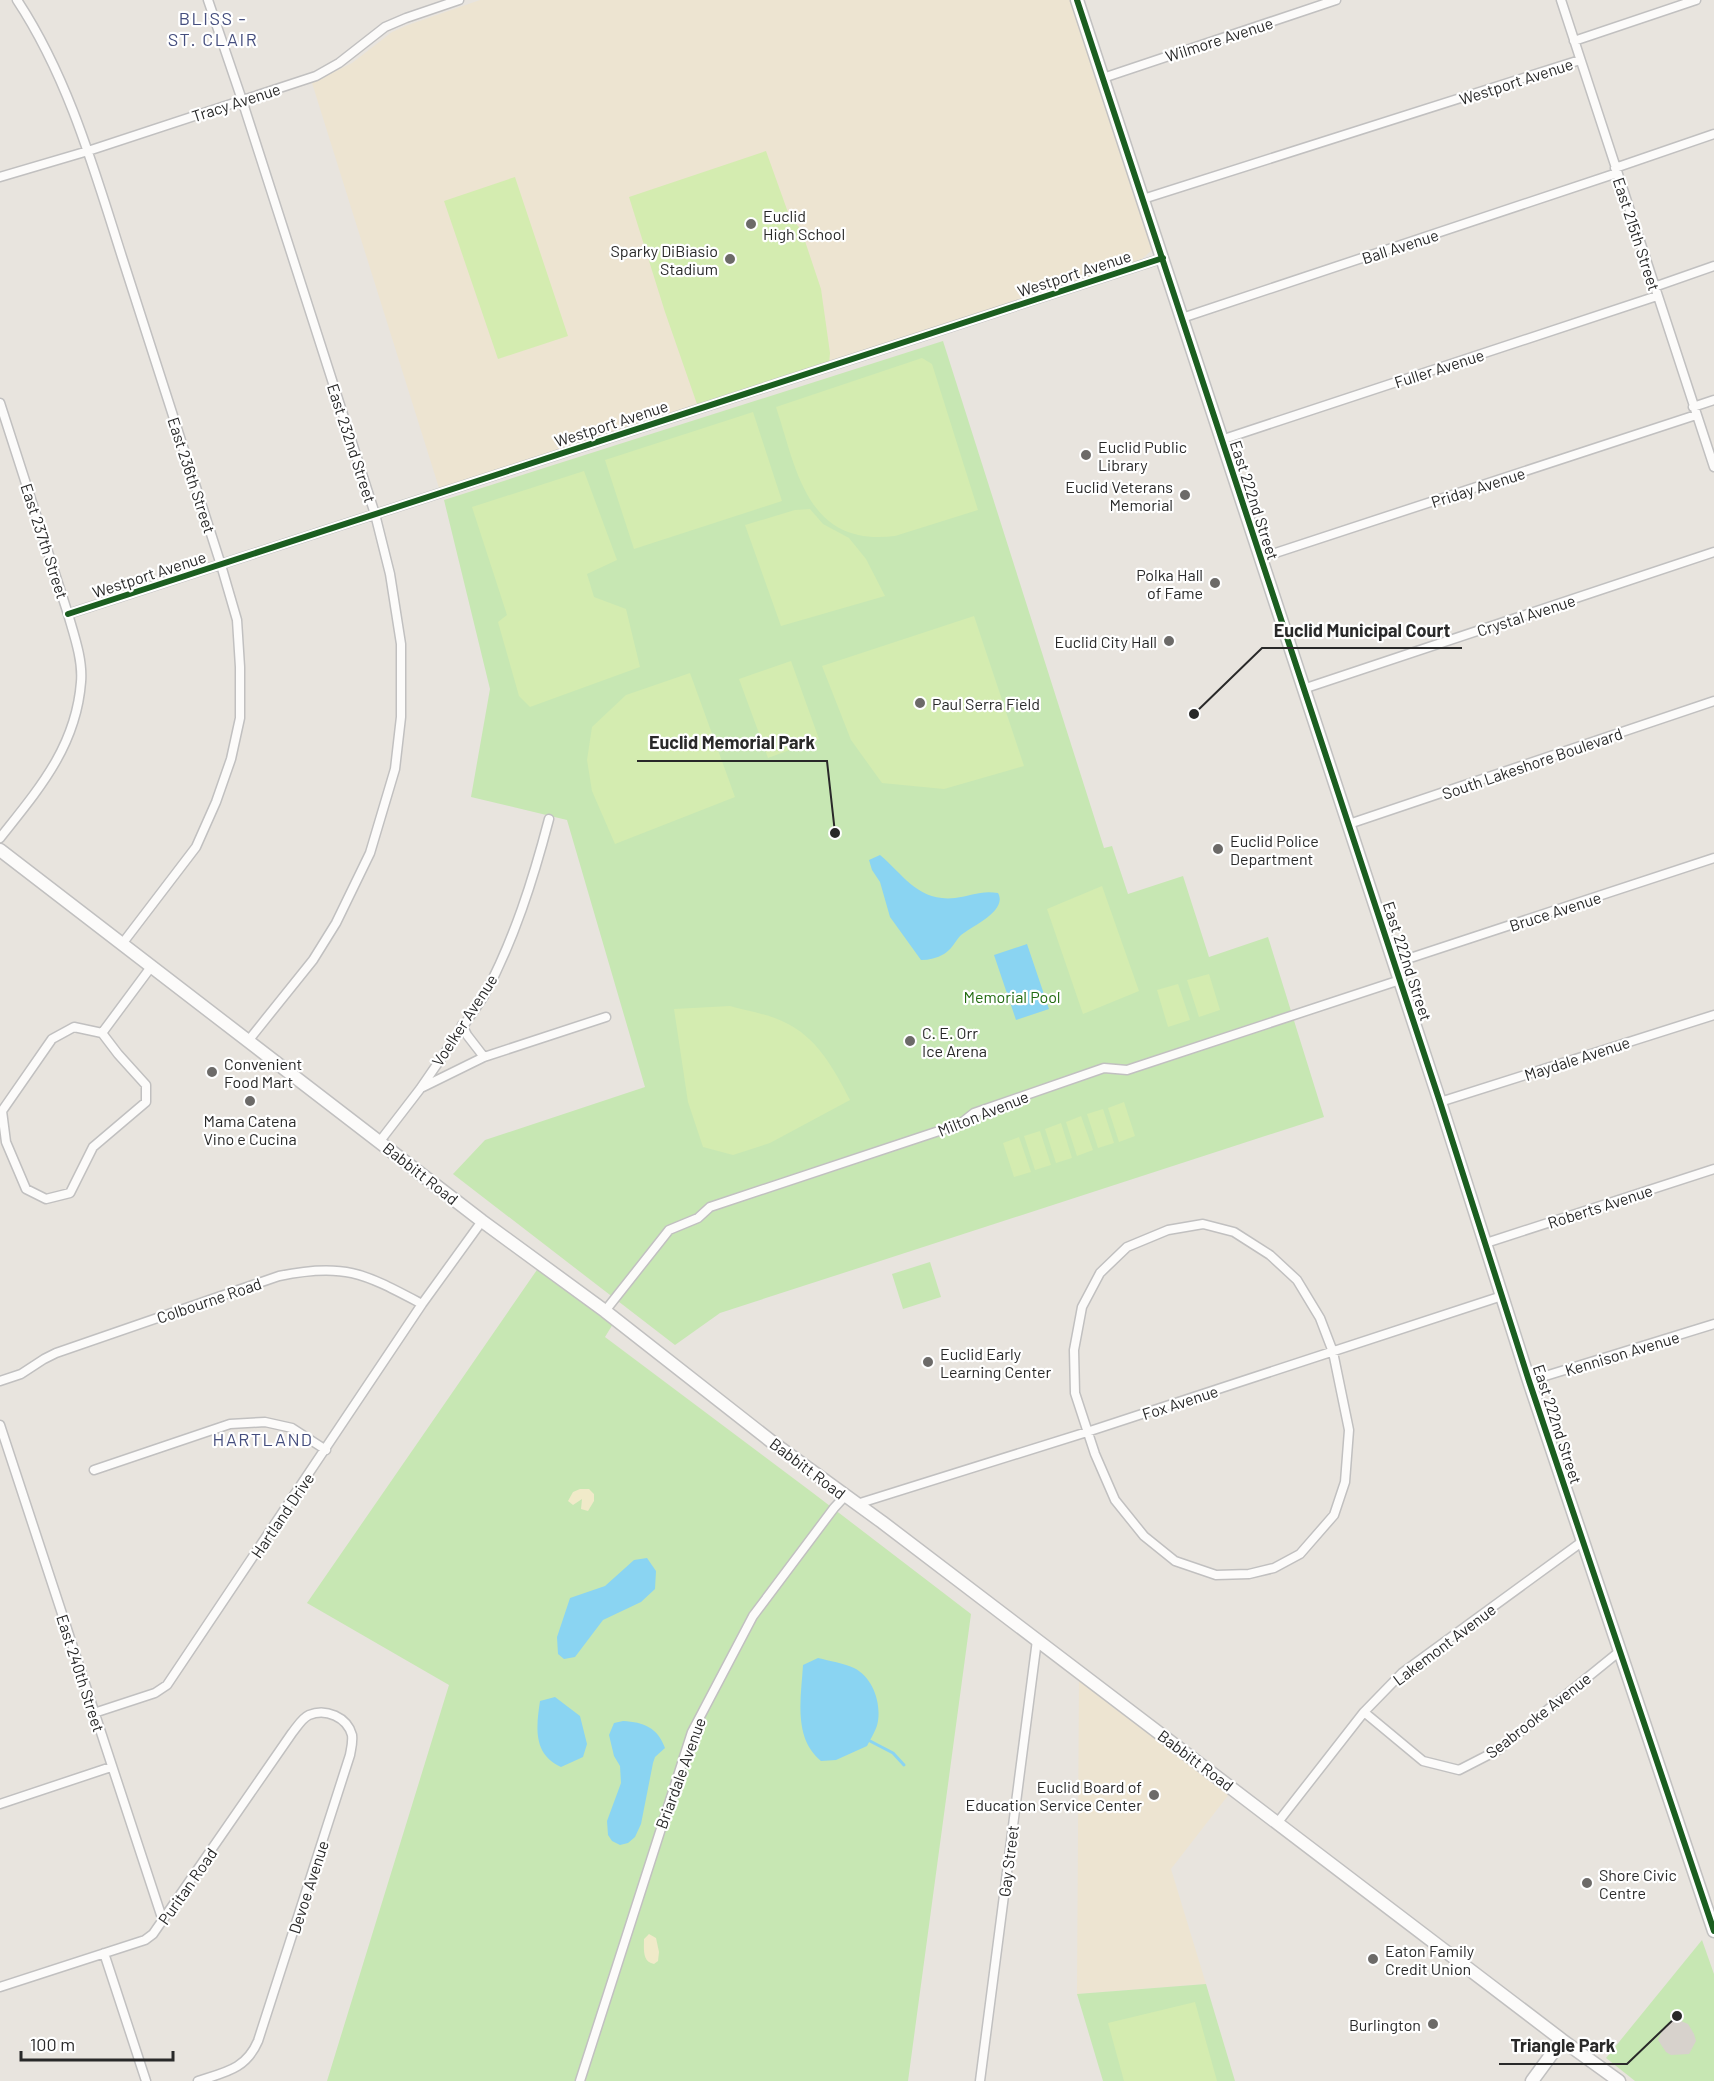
<svg xmlns="http://www.w3.org/2000/svg" width="1714" height="2081" font-family="Barlow,sans-serif">
<style>
.education{fill:#ede4d1}
.green{fill:#c7e7b3}
.sand{fill:#f0eac9}
.pitch{fill:#d4ecb0}
.plaza{fill:#d7d2cc}
.water{fill:#8ad4f2}
.lines{fill:none;stroke-linecap:round;stroke-linejoin:round}
.stream{stroke:#8ad4f2;stroke-width:3}
.street-casing{stroke:#c1c0c0;stroke-width:11}
.secondary-casing{stroke:#c1c0c0;stroke-width:15}
.street{stroke:#fcfbfa;stroke-width:8}
.secondary{stroke:#fcfbfa;stroke-width:12}
.cycleway-casing{stroke:#fff;stroke-width:10}
.cycleway{stroke:#1b5e20;stroke-width:6}
.poi-dot{fill:#6c6a68;stroke:#fff;stroke-width:2}
.labels{text-anchor:middle;dominant-baseline:central;stroke-width:4.5;stroke-linejoin:round;paint-order:stroke}
.street-label{font-size:16px;fill:#292929;stroke:#fff}
.poi-label{font-size:16px;fill:#292929;stroke:#fff;text-anchor:start}
.park-label{font-size:16px;fill:#236c12;stroke:#fff}
.neighbourhood-label{font-size:18px;letter-spacing:1.5px;fill:#454e7e;stroke:#fff}
.leader{fill:none;stroke:#292929;stroke-width:2}
.callout-dot{fill:#292929;stroke:#fff;stroke-width:2}
.callout-label{font-size:18px;text-anchor:middle;font-weight:bold;fill:#292929;stroke:#fff;stroke-width:4.5;stroke-linejoin:round;paint-order:stroke}
</style>
<rect width="100%" height="100%" fill="#e8e4de"/>
<!-- education -->
<path class="education" d="M480,0H1071L1152,250L1142,259L802,374L439,488L312,83L352,63L392,32L408,25Z
M1079,1672L1233,1789L1171,1869L1206,1984L1077,1994Z"/>
<!-- green -->
<path class="green" d="M943,341L1104,848L1112,846L1128,894L1183,876L1209,957L1268,937L1324,1117L720,1313L675,1345L453,1174L485,1140L645,1087L567,820L471,797L490,689L444,500Z
M930,1262L941,1297L903,1309L892,1274Z
M541,1264L616,1319L605,1337L813,1493L971,1614L908,2081H327L449,1685L307,1603Z
M1702,1940L1714,1974V2081H1635L1606,2058Z
M1206,1984L1235,2081H1103L1077,1994Z"/>
<!-- sand -->
<path class="sand" d="M580,1489H589L594,1494V1501L588,1511L581,1509L582,1499L573,1505L568,1501L573,1492Z
M649,1934L656,1938L659,1952L658,1961L654,1964C642,1962 644,1949 644,1939Z"/>
<!-- pitch -->
<path class="pitch" d="M766,151L790,218L801,229L821,289L830,353L829,365L698,407L665,312L629,197Z
M515,177L568,336L498,359L444,201Z
M922,358L932,364L978,510L895,536C807,547 797,471 776,407Z
M753,412L782,501L634,549L605,460Z
M584,471L617,560L587,574L594,597L626,609L640,667L530,707L519,696L498,622L507,615L472,507Z
M810,509L823,524L849,538L866,559L885,596L781,626L745,525L795,510Z
M974,616L1024,766L944,789L882,783L851,740L822,666Z
M791,661L819,739L768,758L739,679Z
M690,673L735,797L615,844L592,791L587,760L592,727L626,695Z
M1102,886L1139,991L1083,1014L1047,909Z
M1209,974L1220,1010L1199,1017L1187,980Z
M1178,984L1190,1020L1168,1027L1157,990Z
M730,1006C747,1011 768,1014 784,1022C817,1037 834,1069 850,1100L770,1143L733,1155L703,1147L688,1102L674,1009Z
M1124,1102L1135,1136L1119,1142L1108,1108Z
M1103,1109L1114,1143L1098,1148L1087,1114Z
M1081,1116L1093,1150L1077,1156L1066,1122Z
M1061,1123L1072,1158L1056,1163L1045,1129Z
M1040,1131L1051,1165L1035,1170L1024,1136Z
M1019,1137L1031,1172L1014,1177L1003,1143Z
M1195,2002L1217,2081H1124L1108,2023Z"/>
<!-- plaza -->
<path class="plaza" d="M1672,2021H1681L1688,2024L1694,2034L1696,2041L1689,2054L1671,2055L1666,2052L1658,2040L1662,2031Z"/>
<!-- water -->
<path class="water" d="M880,855C904,875 918,902 955,898C971,896 981,890 998,893C1008,911 972,926 960,936C955,942 951,950 944,954C937,958 929,960 921,960L890,917L880,882L872,870L869,860Z
M1027,944L1049,1009L1016,1020L994,955Z
M647,1558L656,1571L655,1589L641,1602L603,1620L575,1657L564,1659L558,1654L557,1637L570,1598L605,1586L634,1560Z
M818,1658C830,1661 843,1663 854,1668C872,1677 881,1701 878,1721C877,1729 871,1738 867,1746L836,1760L821,1761C793,1738 801,1698 803,1665Z
M555,1697L580,1716L587,1744L583,1757L561,1767C533,1754 536,1728 540,1701Z
M623,1721C644,1722 658,1728 665,1748L655,1757L653,1763L641,1824L635,1837L628,1843L620,1845L612,1841L608,1835L607,1821L621,1783L620,1766L614,1756L609,1735L614,1723Z"/>
<g class="lines">
<!-- stream -->
<path class="stream" d="M870,1741L893,1753L904,1765"/>
<!-- street casing -->
<g class="street-casing">
<path id="street" d="M17,0C68,77 94,169 122,257C155,359 188,462 221,565L237,620L240,667V718L231,759L216,802L196,847L122,944
M208,0L242,100L375,514L390,574L401,644V717L395,769L370,853L336,923L313,960L248,1041
M1561,0L1714,467
M1574,41L1696,0
M1103,78L1336,0
M1615,168L1714,134
M0,177L88,151L316,76L339,63L385,27L406,18L459,0
M1143,199L1580,60
M1654,287L1714,266
M1182,318L1617,173
M0,403L68,614C74,635 83,660 81,682C76,747 38,790 0,838
M1693,407L1714,400
M1221,440L1657,296
M1260,558L1696,415
M68,614L1163,258
M1303,689L1714,552
M1349,824L1714,701
M1395,963L1714,858
M462,1025L467,1035L484,1057
M74,1027L102,1033L118,1054L146,1085V1102L93,1147L70,1193L46,1199L26,1189L6,1142L2,1111L52,1039Z
M102,1033L151,967
M423,1087L484,1057L606,1017
M1440,1102L1714,1015
M380,1141L420,1089L484,996C514,940 533,880 549,819
M1203,1224L1234,1232L1270,1255L1297,1280L1320,1318L1333,1352L1349,1430L1345,1482L1334,1515L1300,1554L1274,1568L1249,1574L1216,1575L1175,1561L1144,1536L1115,1500L1095,1454L1075,1393L1074,1350L1082,1307L1100,1273L1127,1247L1168,1230Z
M1486,1243L1714,1169
M605,1311L669,1230L698,1218L710,1207L960,1124L974,1113L1104,1068L1127,1070L1400,980
M0,1381L21,1374L44,1359L56,1353L279,1276C345,1262 365,1274 422,1304
M1529,1381L1714,1324
M0,1425L163,1921
M94,1470L230,1424L265,1422L292,1428L326,1450
M857,1504L1087,1432L1502,1296
M1364,1712L1423,1761L1459,1770L1498,1750L1620,1651
M94,1713L155,1693L167,1685L422,1304L482,1221
M0,1804L111,1767
M1278,1822L1364,1712L1402,1673L1583,1541
M104,1953L146,2081
M0,1987L145,1940L153,1934L292,1733C297,1727 302,1718 309,1715C326,1708 347,1717 352,1735C353,1742 351,1749 350,1755L258,2041C246,2069 226,2072 198,2081
M580,2081L692,1732L753,1616L834,1508L845,1496
M980,2081L1037,1640"/>
</g>
<!-- secondary casing -->
<g class="secondary-casing">
<path id="secondary" d="M1077,0L1439,1099L1529,1381L1714,1931
M0,850L482,1221L605,1311L772,1442L882,1522L1562,2040L1619,2081
M1532,2081L1562,2040"/>
</g>
<!-- street -->
<use href="#street" class="street"/>
<!-- secondary -->
<use href="#secondary" class="secondary"/>
<!-- cycleway casing -->
<g class="cycleway-casing">
<path id="cycleway" d="M1077,0L1439,1099L1529,1381L1714,1931
M68,614L1163,258"/>
</g>
<!-- cycleway -->
<use href="#cycleway" class="cycleway"/>
</g>
<!-- markers -->
<g class="poi-dot">
<circle cx="751" cy="224" r="6"/>
<circle cx="730" cy="259" r="6"/>
<circle cx="1086" cy="455" r="6"/>
<circle cx="1185" cy="495" r="6"/>
<circle cx="1215" cy="583" r="6"/>
<circle cx="1169" cy="641" r="6"/>
<circle cx="920" cy="703" r="6"/>
<circle cx="1218" cy="849" r="6"/>
<circle cx="910" cy="1041" r="6"/>
<circle cx="212" cy="1072" r="6"/>
<circle cx="250" cy="1101" r="6"/>
<circle cx="928" cy="1362" r="6"/>
<circle cx="1154" cy="1795" r="6"/>
<circle cx="1587" cy="1883" r="6"/>
<circle cx="1373" cy="1959" r="6"/>
<circle cx="1433" cy="2024" r="6"/>
</g>
<g class="labels">
<!-- street labels -->
<g class="street-label">
<text transform="translate(1219 39) rotate(-18)">Wilmore Avenue</text>
<text transform="translate(1516 81) rotate(-18)">Westport Avenue</text>
<text transform="translate(236 102) rotate(-18)">Tracy Avenue</text>
<text transform="translate(1637 234) rotate(72)">East 215th Street</text>
<text transform="translate(1400 246) rotate(-18)">Ball Avenue</text>
<text transform="translate(1074 273) rotate(-18)">Westport Avenue</text>
<text transform="translate(1439 368) rotate(-18)">Fuller Avenue</text>
<text transform="translate(611 423) rotate(-18)">Westport Avenue</text>
<text transform="translate(352 443) rotate(72)">East 232nd Street</text>
<text transform="translate(192 475) rotate(72)">East 236th Street</text>
<text transform="translate(1478 487) rotate(-18)">Priday Avenue</text>
<text transform="translate(1255 500) rotate(72)">East 222nd Street</text>
<text transform="translate(45 541) rotate(72)">East 237th Street</text>
<text transform="translate(149 574) rotate(-18)">Westport Avenue</text>
<text transform="translate(1526 615) rotate(-18)">Crystal Avenue</text>
<text transform="translate(1532 763) rotate(-19)">South Lakeshore Boulevard</text>
<text transform="translate(1555 911) rotate(-18)">Bruce Avenue</text>
<text transform="translate(1408 961) rotate(72)">East 222nd Street</text>
<text transform="translate(464 1020) rotate(-57)">Voelker Avenue</text>
<text transform="translate(1577 1058) rotate(-18)">Maydale Avenue</text>
<text transform="translate(983 1113) rotate(-22)">Milton Avenue</text>
<text transform="translate(421 1173) rotate(38)">Babbitt Road</text>
<text transform="translate(1600 1206) rotate(-18)">Roberts Avenue</text>
<text transform="translate(209 1300) rotate(-19)">Colbourne Road</text>
<text transform="translate(1622 1353) rotate(-17)">Kennison Avenue</text>
<text transform="translate(1180 1402) rotate(-18)">Fox Avenue</text>
<text transform="translate(1558 1424) rotate(72)">East 222nd Street</text>
<text transform="translate(808 1468) rotate(37)">Babbitt Road</text>
<text transform="translate(282 1515) rotate(-56)">Hartland Drive</text>
<text transform="translate(1444 1644) rotate(-37)">Lakemont Avenue</text>
<text transform="translate(81 1673) rotate(72)">East 240th Street</text>
<text transform="translate(1538 1715) rotate(-38)">Seabrooke Avenue</text>
<text transform="translate(1196 1760) rotate(37)">Babbitt Road</text>
<text transform="translate(680 1773) rotate(-70)">Briardale Avenue</text>
<text transform="translate(1008 1861) rotate(-83)">Gay Street</text>
<text transform="translate(187 1886) rotate(-55)">Puritan Road</text>
<text transform="translate(308 1887) rotate(-72)">Devoe Avenue</text>
</g>
<!-- poi labels -->
<g class="poi-label">
<text x="763" y="215">Euclid<tspan x="763" dy="18">High School</tspan></text>
<text x="718" y="250" text-anchor="end">Sparky DiBiasio<tspan x="718" dy="18">Stadium</tspan></text>
<text x="1098" y="446">Euclid Public<tspan x="1098" dy="18">Library</tspan></text>
<text x="1173" y="486" text-anchor="end">Euclid Veterans<tspan x="1173" dy="18">Memorial</tspan></text>
<text x="1203" y="574" text-anchor="end">Polka Hall<tspan x="1203" dy="18">of Fame</tspan></text>
<text x="1157" y="641" text-anchor="end">Euclid City Hall</text>
<text x="932" y="703">Paul Serra Field</text>
<text x="1230" y="840">Euclid Police<tspan x="1230" dy="18">Department</tspan></text>
<text x="922" y="1032">C. E. Orr<tspan x="922" dy="18">Ice Arena</tspan></text>
<text x="224" y="1063">Convenient<tspan x="224" dy="18">Food Mart</tspan></text>
<text x="250" y="1120" text-anchor="middle">Mama Catena<tspan x="250" dy="18">Vino e Cucina</tspan></text>
<text x="940" y="1353">Euclid Early<tspan x="940" dy="18">Learning Center</tspan></text>
<text x="1142" y="1786" text-anchor="end">Euclid Board of<tspan x="1142" dy="18">Education Service Center</tspan></text>
<text x="1599" y="1874">Shore Civic<tspan x="1599" dy="18">Centre</tspan></text>
<text x="1385" y="1950">Eaton Family<tspan x="1385" dy="18">Credit Union</tspan></text>
<text x="1421" y="2024" text-anchor="end">Burlington</text>
</g>
<!-- park labels -->
<g class="park-label">
<text x="1012" y="996">Memorial Pool</text>
</g>
<!-- neighbourhood labels -->
<g class="neighbourhood-label">
<text x="213" y="18">BLISS -<tspan x="213" dy="21">ST. CLAIR</tspan></text>
<text x="263" y="1439">HARTLAND</text>
</g>
</g>
<!-- callouts -->
<path class="leader" d="M1194 714L1262 648H1462M835 833L827 761H637M1677 2016L1627 2064H1499"/>
<g class="callout-dot">
<circle cx="1194" cy="714" r="6"/>
<circle cx="835" cy="833" r="6"/>
<circle cx="1677" cy="2016" r="6"/>
</g>
<g class="callout-label">
<text x="1362" y="637">Euclid Municipal Court</text>
<text x="732" y="749">Euclid Memorial Park</text>
<text x="1563" y="2052">Triangle Park</text>
</g>
<!-- scale -->
<path d="M21 2051v9h152v-9" fill="none" stroke="#292929" stroke-width="3"/>
<text x="30" y="2051" font-size="18" fill="#292929" stroke="#ffffff" stroke-width="4.5" paint-order="stroke">100 m</text>
</svg>
